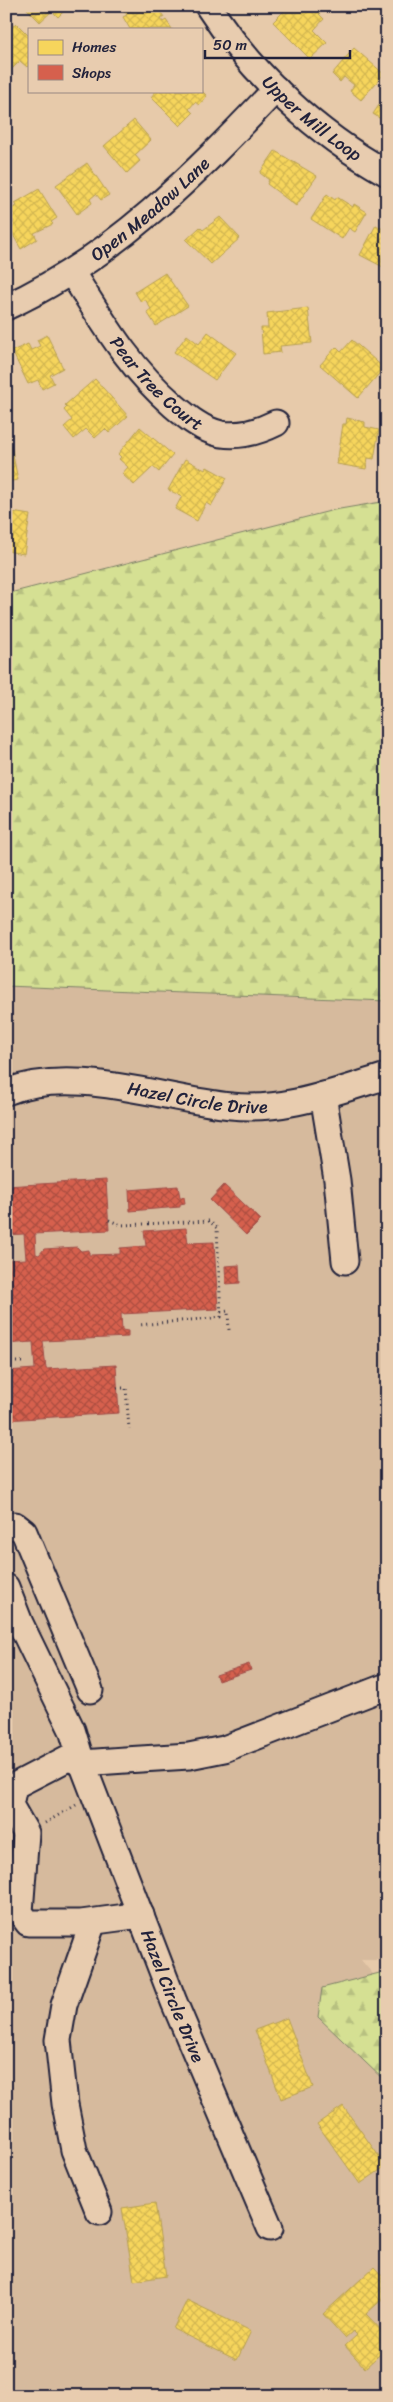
<svg xmlns="http://www.w3.org/2000/svg" width="393" height="2402" font-family="Sriracha,sans-serif">
<style>
.built{fill:#d6ba9d}
.forest{fill:url(#forest-firs);stroke:#7c8167}
.homes{fill:url(#homes-cross-hatch);stroke:#b69f52}
.shops{fill:url(#shops-cross-hatch);stroke:#a04d48}
.lines{fill:none;stroke-linecap:round;stroke-linejoin:round}
.minor-casing{stroke:#22223b;stroke-width:29}
.path{stroke:#22223b;stroke-width:3;stroke-dasharray:1 4;stroke-linecap:butt}
.minor{stroke:#e8ccaf;stroke-width:25}
.labels{text-anchor:middle;dominant-baseline:central;stroke-width:5;stroke-linejoin:round;paint-order:stroke}
.street-label{font-size:18px;fill:#22223b;stroke:#e8ccaf}
</style>
<defs>
<pattern id="forest-firs" width="22" height="20" patternUnits="userSpaceOnUse" patternTransform="scale(1.25)"><rect width="22" height="20" fill="#d5e093"/><path d="M5 1l3.5 6h-7zM16 11l3.5 6h-7z" fill="#b7c080"/></pattern>
<pattern id="homes-cross-hatch" width="8" height="8" patternUnits="userSpaceOnUse" patternTransform="scale(1.25)"><rect width="8" height="8" fill="#f6d55c"/><path d="M0 0l8 8M0 8l8-8" fill="none" stroke="#d3b751"/></pattern>
<pattern id="shops-cross-hatch" width="8" height="8" patternUnits="userSpaceOnUse" patternTransform="scale(1.25)"><rect width="8" height="8" fill="#d6604d"/><path d="M0 0l8 8M0 8l8-8" fill="none" stroke="#ad4f41"/></pattern>
</defs>
<rect width="100%" height="100%" fill="#e7caaa"/>
<filter id="ink" filterUnits="userSpaceOnUse"><feTurbulence type="fractalNoise" baseFrequency=".02" numOctaves="2"/><feDisplacementMap in="SourceGraphic" scale="10" xChannelSelector="R" yChannelSelector="G"/><feConvolveMatrix kernelMatrix="1 2 1 2 8 2 1 2 1" color-interpolation-filters="sRGB"/></filter>
<g filter="url(#ink)">
<!-- built -->
<path class="built" d="M6,986L387,1001V1960H361L387,1991V2396H6Z"/>
<!-- forest -->
<path class="forest" d="M387,501V1001L6,986V594L334,510Z
M387,1971V2083L318,2017L322,1988Z"/>
<!-- homes -->
<path class="homes" d="M24,6H69L58,17L52,11L40,22Z
M153,6L154,8L157,7L164,17L161,19L163,22L166,20L172,29H130L123,17L127,15L122,7Z
M289,6H327L319,14L324,19L314,30L327,43L310,59L273,22Z
M16,23L29,36V65L27,67L20,61L9,72L6,70V32Z
M354,48L384,74L361,100L350,91L354,85L344,77L340,82L332,74Z
M201,90L207,96L199,105L195,102L189,109L193,113L180,126L151,97L156,91Z
M387,93V123L373,114Z
M134,120L151,140L135,155L140,161L127,173L104,146Z
M275,151L317,176L296,206L267,184L269,180L260,173Z
M87,163L109,195L101,200L96,194L90,199L92,203L77,214L56,185Z
M39,189L57,218L51,222L53,224L34,233L37,239L21,249L8,226L14,222L7,211L17,206L15,203Z
M327,194L335,200L337,197L353,207L354,204L367,212L355,232L349,228L342,239L311,219Z
M220,217L240,238L211,264L186,240L200,227L203,230Z
M376,225L385,230L387,228V269L360,255Z
M165,273L188,306L156,326L147,312L151,309L145,299L141,302L135,292Z
M308,308L312,343L280,346L281,352L263,354L261,328H268L267,313Z
M208,332L236,353L215,380L174,352L187,335L199,344Z
M47,335L63,368L50,375L54,383L42,389L38,380L28,384L12,351L28,344L31,350L40,346L37,340Z
M352,340L384,368L358,398L320,365L336,347L341,352Z
M95,379L128,416L109,433L105,429L95,438L86,429L74,439L64,427L72,420L64,410L67,407L65,405Z
M347,418L365,422V427L379,430L374,459L368,458L366,469L337,464L343,424H346Z
M140,427L173,455L159,472L153,467L134,485L122,474L128,467L119,459L121,457L118,454Z
M10,440L18,480L6,482V441Z
M185,459L205,470L207,467L227,478L211,506L206,503L197,521L175,509L182,496L168,490Z
M6,511L30,515L24,554L6,551Z
M287,2018L313,2087L281,2099L255,2030Z
M343,2106L386,2166L360,2184L317,2124Z
M155,2203L166,2276L134,2281L122,2208Z
M374,2267L387,2281V2295L366,2314L387,2336V2348L365,2368L345,2346L357,2335L353,2331L345,2338L323,2314Z
M187,2300L251,2331L237,2360L173,2329Z"/>
<!-- shops -->
<path class="shops" d="M106,1180L109,1230L35,1234L36,1254L39,1255L44,1249L77,1247L81,1251L89,1250V1255L120,1254V1248L146,1246L144,1231L186,1228L188,1243L214,1242L218,1309L121,1314L122,1330L128,1331V1337L43,1341L46,1369L116,1365L119,1413L6,1420V1371L35,1369L33,1342L6,1344V1260L26,1259L24,1234L6,1235V1186Z
M224,1185L261,1220L246,1235L210,1200Z
M178,1186L180,1197H184L185,1203L180,1204V1207L130,1211L129,1190Z
M239,1265L240,1283L226,1284L225,1266Z
M249,1664L251,1670L218,1681L216,1675Z"/>
<g class="lines">
<!-- minor casing -->
<g class="minor-casing">
<g id="minor">
<path id="s1" d="M208,6C252,74 316,134 387,173"/>
<path id="s2" d="M72,273C104,323 127,365 173,405C187,417 202,430 221,434C241,437 258,432 276,423"/>
<path id="s3" d="M6,307C115,257 195,174 276,89"/>
<path id="s4" d="M6,1092C75,1065 160,1099 231,1106C285,1112 336,1091 387,1076"/>
<path d="M323,1095L337,1180L345,1261"/>
<path d="M6,1527L15,1525L24,1532L90,1690"/>
<path id="s5" d="M6,1587L20,1623L72,1730L82,1763L174,2002L270,2228"/>
<path d="M141,1915L81,1923H28L20,1912L26,1833L10,1805L14,1786L68,1758L82,1763L125,1760L189,1756L224,1749L387,1686"/>
<path d="M93,1922L64,2005L58,2040L65,2104L74,2150L99,2212"/>
</g>
</g>
<!-- path -->
<path class="path" d="M109,1220L121,1225L209,1221L217,1228L221,1317L139,1325
M221,1312L228,1311L229,1330
M6,1362H26
M117,1388H126L129,1429
M45,1823L76,1805"/>
<!-- minor -->
<use href="#minor" class="minor"/>
</g>
</g>
<g class="labels">
<!-- street labels -->
<g class="street-label">
<text stroke="none"><textPath href="#s1" startOffset="154">Upper Mill Loop</textPath></text>
<text stroke="none"><textPath href="#s3" startOffset="175">Open Meadow Lane</textPath></text>
<text stroke="none"><textPath href="#s2" startOffset="140">Pear Tree Court</textPath></text>
<text stroke="none"><textPath href="#s4" startOffset="194">Hazel Circle Drive</textPath></text>
<text stroke="none"><textPath href="#s5" startOffset="442">Hazel Circle Drive</textPath></text>
</g>
</g>
<!-- margin -->
<rect width="393" height="2402" fill="none" stroke="#e8ccaf" stroke-width="25"/>
<rect x="12" y="12" width="368" height="2377" fill="none" stroke="#22223b" stroke-width="2" filter="url(#ink)"/>
<!-- legend -->
<rect x="28" y="28" width="175" height="65" fill="#e8ccaf" stroke="#998881"/>
<rect x="38" y="40" width="25" height="15" fill="#f6d55c" stroke="#998881"/>
<text x="72" y="52" font-size="15" fill="#22223b">Homes</text>
<rect x="38" y="65" width="25" height="15" fill="#d6604d" stroke="#998881"/>
<text x="72" y="78" font-size="15" fill="#22223b">Shops</text>
<!-- scale -->
<path d="M205 50v8h145v-8" fill="none" stroke="#22223b" stroke-width="2.5"/>
<text x="213" y="50" font-size="15" fill="#22223b" stroke="#e8ccaf" stroke-width="4" paint-order="stroke">50 m</text>
</svg>
